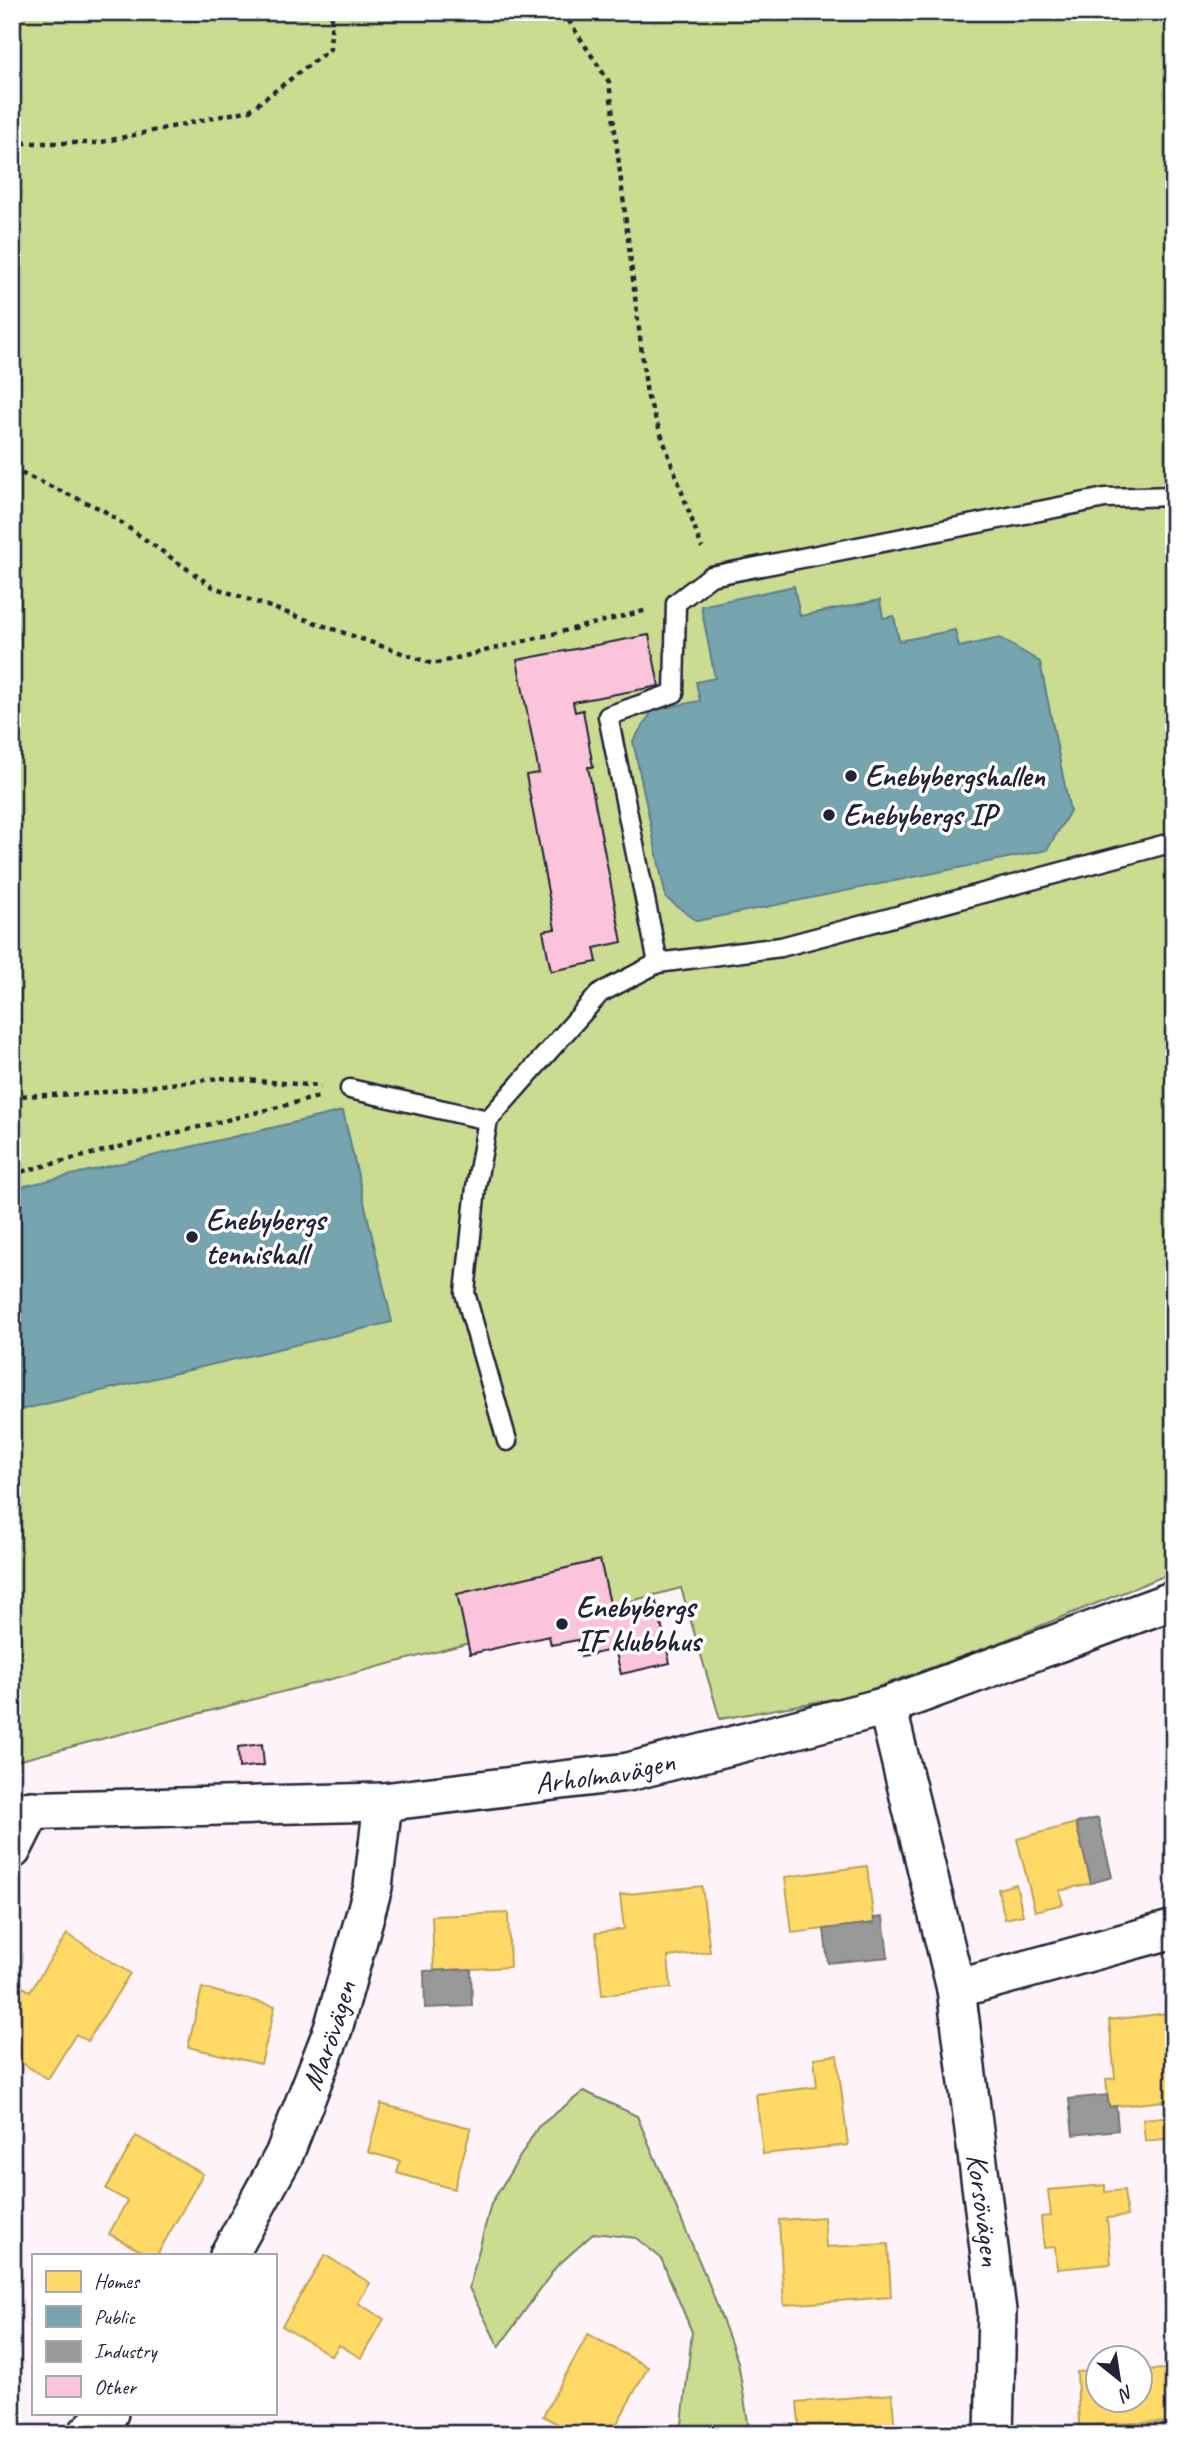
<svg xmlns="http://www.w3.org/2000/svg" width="1186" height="2446" font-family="Caveat,sans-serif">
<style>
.green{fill:#cbdc90;stroke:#767f66;stroke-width:2}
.homes{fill:#ffd966;stroke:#bda259;stroke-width:2}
.public{fill:#76a5af;stroke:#5d7e8c;stroke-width:2}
.industry{fill:#999;stroke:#75757d;stroke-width:2}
.building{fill:#fcc4da;stroke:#22223b;stroke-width:2}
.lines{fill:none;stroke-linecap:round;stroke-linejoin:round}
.lane-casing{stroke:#22223b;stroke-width:23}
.street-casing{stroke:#22223b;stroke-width:42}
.path{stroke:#22223b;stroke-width:4.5;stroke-dasharray:5 5;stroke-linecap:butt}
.lane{stroke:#fff;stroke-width:18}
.street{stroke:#fff;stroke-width:37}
.poi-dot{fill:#22223b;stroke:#fff;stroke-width:2.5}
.labels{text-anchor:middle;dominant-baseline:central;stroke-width:7;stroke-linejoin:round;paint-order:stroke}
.poi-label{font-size:30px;font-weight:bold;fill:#22223b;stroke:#fff;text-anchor:start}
.street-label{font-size:30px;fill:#22223b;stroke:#fff}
</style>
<rect width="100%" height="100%" fill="#fef3f8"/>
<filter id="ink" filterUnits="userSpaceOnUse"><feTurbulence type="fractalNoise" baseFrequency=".0143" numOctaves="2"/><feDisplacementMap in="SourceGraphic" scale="14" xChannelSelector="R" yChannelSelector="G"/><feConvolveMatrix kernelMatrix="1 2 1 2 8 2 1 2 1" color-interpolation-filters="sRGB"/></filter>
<g filter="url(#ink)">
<!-- green -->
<path class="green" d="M12,12H1174V1572L988,1647L855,1695L720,1719L681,1588L13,1762Z
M584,2091L637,2116L709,2284L738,2362L750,2434H681L692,2332L661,2258L636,2238L594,2233L556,2267L499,2347L469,2288L491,2204L538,2127Z"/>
<!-- homes -->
<path class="homes" d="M1076,1823L1091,1883L1059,1891L1063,1904L1035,1911L1017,1839Z
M867,1866L874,1923L792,1933L785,1877Z
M1016,1884L1023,1915L1005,1919L998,1889Z
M702,1886L710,1952L668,1957L671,1988L602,1995L596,1933L624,1929L620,1895Z
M508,1913L510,1967L434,1971L432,1916Z
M67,1934L130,1973L88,2041L76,2034L48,2079L12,2057V1992L17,1984L30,1991Z
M202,1988L275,2006L261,2064L188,2047Z
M1168,2013L1174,2067V2100L1109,2107L1106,2079L1115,2078L1109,2020Z
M837,2055L848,2145L763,2154L756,2094L817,2087L814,2058Z
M381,2104L471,2128L454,2189L397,2173L400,2161L368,2152Z
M1174,2116V2138L1145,2141L1143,2119Z
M136,2136L203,2174L157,2255H148L109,2234L127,2201L106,2189Z
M1105,2185V2192L1124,2190L1127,2216L1107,2218L1111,2264L1057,2269L1055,2247L1044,2248L1041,2217L1051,2216L1048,2190Z
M824,2217L826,2247L888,2244L891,2297L784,2305L779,2220Z
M325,2255L370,2283L358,2303L384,2319L361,2358L339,2345L332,2356L282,2326Z
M588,2334L648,2367L611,2434H576L543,2416Z
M1171,2369V2379H1174V2428L1172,2422L1079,2425L1077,2372L1098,2371V2400H1140V2370Z
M892,2394L895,2434H800L797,2402Z"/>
<!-- public -->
<path class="public" d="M794,586L800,616L880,600L883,618L894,616L899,641L955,630L959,647L1000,638L1040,662L1070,811L1047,850L697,921L666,898L633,741L653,710L700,701L696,682L715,678L701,606Z
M343,1111L392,1322L12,1412V1189Z"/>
<!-- industry -->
<path class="industry" d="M1098,1818L1112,1877L1091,1883L1076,1823Z
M883,1917L888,1957L828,1963L824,1929L874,1923V1918Z
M471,1969L472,2006L425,2008L424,1971Z
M1107,2095L1109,2107L1116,2106L1118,2130L1073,2135L1069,2099Z"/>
<!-- building -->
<path class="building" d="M649,635L659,686L573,702L575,712L583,710L593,767H588L622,942L594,948L597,962L551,971L543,931L555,929L526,775L539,773L517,660Z
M600,1560L612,1612L656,1602L670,1663L621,1674L615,1649L581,1657L578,1640L551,1645L549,1636L470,1654L457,1594Z
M262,1744L264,1765L239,1768L238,1747Z"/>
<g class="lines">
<!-- lane casing -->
<g class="lane-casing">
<path id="lane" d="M658,963L608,716L674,693L676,603L711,576L1105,498L1174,496
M350,1089L488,1120
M507,1441L465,1293L476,1187L488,1120L600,993L658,963L781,947L1174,842"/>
</g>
<!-- street casing -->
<g class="street-casing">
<g id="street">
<path id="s1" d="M887,1706L956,1989L997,2311L994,2434"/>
<path id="s2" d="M12,1811L383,1802L628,1772L887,1706L1174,1600"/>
<path d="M12,1850L32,1810"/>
<path d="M956,1989L1174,1929"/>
<path id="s3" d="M229,2255L284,2155L333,2029L373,1887L383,1802"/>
<path d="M87,2434L109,2413"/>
</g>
</g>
<!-- path -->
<path class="path" d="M563,12L609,82L647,395L702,548
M12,143H97L250,110L330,49L332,12
M12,469L103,510L213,587L433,664L648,610
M12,1096L88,1094L220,1078L321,1086
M12,1174L322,1096"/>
<!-- lane -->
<use href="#lane" class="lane"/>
<!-- street -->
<use href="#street" class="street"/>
</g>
</g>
<!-- markers -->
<g class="poi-dot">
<circle cx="851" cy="776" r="7"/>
<circle cx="829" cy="815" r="7"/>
<circle cx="192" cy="1237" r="7"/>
<circle cx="562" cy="1624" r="7"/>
</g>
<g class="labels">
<!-- poi labels -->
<g class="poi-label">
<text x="865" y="776">Enebybergshallen</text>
<text x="843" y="815">Enebybergs IP</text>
<text x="206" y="1220">Enebybergs<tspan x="206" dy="34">tennishall</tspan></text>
<text x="576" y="1607">Enebybergs<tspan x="576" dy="34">IF klubbhus</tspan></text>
</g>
<!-- street labels -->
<g class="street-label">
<text stroke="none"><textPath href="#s2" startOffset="595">Arholmavägen</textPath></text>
<text stroke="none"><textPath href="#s3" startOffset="242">Marövägen</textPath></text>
<text stroke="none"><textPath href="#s1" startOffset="514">Korsövägen</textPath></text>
</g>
</g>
<!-- margin -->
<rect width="1186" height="2446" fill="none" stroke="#fff" stroke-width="42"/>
<rect x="21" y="21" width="1144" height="2404" fill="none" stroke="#22223b" stroke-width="2.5" filter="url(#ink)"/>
<!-- legend -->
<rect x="32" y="2254" width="245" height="161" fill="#ffffff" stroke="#a7a7b1" stroke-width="2"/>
<rect x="46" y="2271" width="35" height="21" fill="#ffd966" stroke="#a7a7b1" stroke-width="2"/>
<text x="94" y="2288" font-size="21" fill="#22223b">Homes</text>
<rect x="46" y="2306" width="35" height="21" fill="#76a5af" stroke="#a7a7b1" stroke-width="2"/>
<text x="94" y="2324" font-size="21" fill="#22223b">Public</text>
<rect x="46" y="2341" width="35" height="21" fill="#999999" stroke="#a7a7b1" stroke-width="2"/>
<text x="94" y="2358" font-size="21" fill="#22223b">Industry</text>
<rect x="46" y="2376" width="35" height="21" fill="#fcc4da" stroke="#a7a7b1" stroke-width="2"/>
<text x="94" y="2394" font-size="21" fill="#22223b">Other</text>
<!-- north arrow -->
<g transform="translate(1119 2379) rotate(150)"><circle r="33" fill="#ffffff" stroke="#a7a7b1" stroke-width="2"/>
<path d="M0-5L12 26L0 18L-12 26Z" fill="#22223b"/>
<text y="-10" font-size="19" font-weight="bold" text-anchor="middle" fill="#22223b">N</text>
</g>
</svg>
